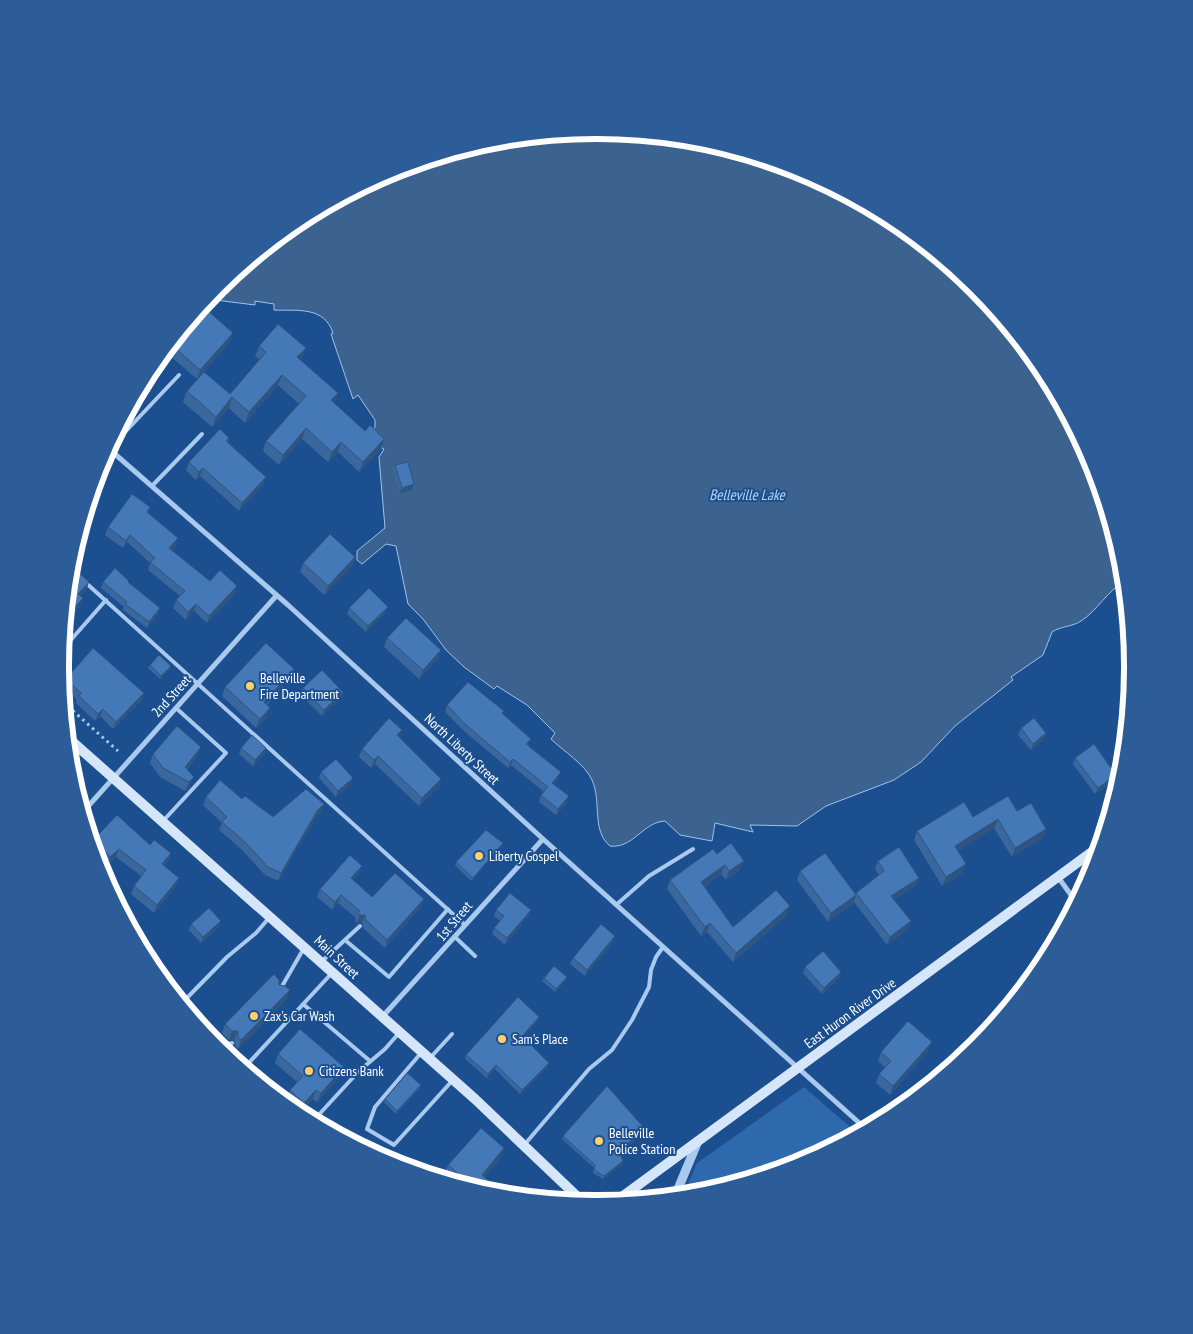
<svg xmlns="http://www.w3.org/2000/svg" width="1193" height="1334" font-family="'PT Sans Narrow',sans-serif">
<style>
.green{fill:#2e69ad}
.water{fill:#3c6290;stroke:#9cc4f0}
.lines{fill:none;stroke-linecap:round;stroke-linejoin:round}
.path{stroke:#a9c9ee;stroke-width:3;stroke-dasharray:2.5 4;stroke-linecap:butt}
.service{stroke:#a9c9ee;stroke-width:4}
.minor{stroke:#a9c9ee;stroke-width:5}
.tertiary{stroke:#a9c9ee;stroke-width:9}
.secondary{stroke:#d6e6fa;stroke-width:10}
.wall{fill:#3a679d}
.shaded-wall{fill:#305480}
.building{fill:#4478b7;stroke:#305480}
.poi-dot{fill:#ffd166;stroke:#1b4f8f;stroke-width:2}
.labels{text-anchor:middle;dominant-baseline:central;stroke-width:4;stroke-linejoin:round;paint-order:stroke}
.poi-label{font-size:14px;fill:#fff;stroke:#1b4f8f;text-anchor:start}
.street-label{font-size:14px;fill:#fff;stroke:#1b4f8f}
.water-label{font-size:15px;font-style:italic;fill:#b5d3f5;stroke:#1b4f8f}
.rim{fill:none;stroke:#fff;stroke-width:6}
</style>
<rect width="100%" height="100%" fill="#1b4f8f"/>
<!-- green -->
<path class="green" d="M804,1087L857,1133L802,1163L701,1193L683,1195L697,1163Z"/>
<!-- water -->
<path class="water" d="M597,131L701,141L802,171L895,221L976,288L1043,369L1092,462L1123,563L1125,581C1107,591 1098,610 1081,621C1072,627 1061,626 1052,632L1043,655L1011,677L1013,680L955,726L921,762L894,780L826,806L797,826L750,825L753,832L715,823L712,841L680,835L665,821C643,822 633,849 610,846C591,830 602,802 592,780C585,764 563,751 551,739L555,733L527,705L497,686L494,689L464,667L446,650L423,619L408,604L396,546L386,544L362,564L357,560V551L385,528L379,457L384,449L380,447L370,434L375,427V420L358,395L353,399L331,334L333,333C324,306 298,311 274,310V304L255,301V305L208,299L217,287L299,221L391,171L492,141Z"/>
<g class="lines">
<!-- path -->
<path class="path" d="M63,702L118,751"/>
<!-- service -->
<path class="service" d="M109,449L179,375
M152,486L202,434
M70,568L76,574
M85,582L465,925
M62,650L106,600
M163,821L226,753L176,708
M616,905L649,876L693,849
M455,937L475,956
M345,940L389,977L448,909
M321,962L360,926
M281,988L304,948
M182,1003L227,957L256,933L269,918
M303,1004L370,1061
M218,1047L232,1043
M421,1053L375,1107L367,1129L394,1145L452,1081
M430,1058L452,1034
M246,1066L286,1103
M244,1068L331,974
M313,1121L359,1071L385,1049L399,1033
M525,1144L589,1069L612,1050L632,1020L649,987L651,970L656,957L663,947"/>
<!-- minor -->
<path class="minor" d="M108,448L288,605L543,839L866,1129
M83,812L277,595
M1058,877L1076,902
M383,1016L543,839"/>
<!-- tertiary -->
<path class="tertiary" d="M675,1196L698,1141"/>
<!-- secondary -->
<path class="secondary" d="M67,737L475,1099L583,1202
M615,1202L1100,846"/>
</g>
<!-- wall -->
<path class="wall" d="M230,342L197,379L169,355L173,346Z
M259,346L302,358L300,360L338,393L334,403L365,431L384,439L381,449L359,472L338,452L328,462L302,439L279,465L263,451L266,441L299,404L278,385L245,423L229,408L212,427L183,402L187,391L230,394L260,360L255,356Z
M229,438L228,442L266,477L263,485L239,511L200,476L196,480L186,470L189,462Z
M395,465L414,484L412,490L399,494L393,471Z
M150,507L148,513L178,538L175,546L171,550L210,581L235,594L207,623L194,611L186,620L173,608L176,600L180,596L148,570L150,563L127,542L123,548L105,535L108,527Z
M355,557L352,566L324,595L300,572L303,563Z
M129,581V583L158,614L147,628L123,610L124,607L101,588L103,582Z
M349,608L385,613L366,632L347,614Z
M387,638L441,650L438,659L419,679L384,647Z
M150,665L170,669L160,679L148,668Z
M294,669L291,678L267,705V717L256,728L222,696L225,687Z
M66,679L144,693L141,701L113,729L100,716L95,721L76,703L77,700L63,686Z
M303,688L343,692L341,698L322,716L301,695Z
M447,705L503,714L529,745L528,746L559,778L554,784L567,803L556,815L539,802L541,795L544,792L511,765L508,768L464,731L445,712Z
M1021,728L1046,733L1044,739L1031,750L1018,735Z
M402,730L399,738L441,779L439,787L419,806L375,764L371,768L359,757L362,749Z
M241,748H266L264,754L253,766L239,754Z
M153,754L197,756L187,770L190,786L185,791L160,777L150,763Z
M1075,758L1114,781L1095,794L1073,764Z
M321,772L351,784L336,797L319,778Z
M206,797L242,799L273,817L321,812L315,819L278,881L265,875L242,850L219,830L222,823L203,805Z
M1017,811L1046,829L1043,838L1012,857L994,828L958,851L963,873L942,886L914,840L917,831L973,817Z
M98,835L150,845L171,853L168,861L164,866L176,886L154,913L131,894L134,886L141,876L116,857L107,865L95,852L97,847L95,843Z
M503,843L502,846L471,881L455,865L456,862Z
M717,854L740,870L726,880L721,874L704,887L733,927L787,915L733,962L707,932L701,936L667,889L670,880Z
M878,861L919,878L916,885L894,900L911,921L908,929L887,945L854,902L853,904L828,922L797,880L800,871L856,894V893L879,875L875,869Z
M359,874L353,880L372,897L424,899L421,907L385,948L363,928L362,923H357L355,921L356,918L338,903L332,910L317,897L320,889Z
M496,910L528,916L505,945L492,934L494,928L500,921L494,916Z
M191,924L219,927L201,943L189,930Z
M1061,931L1049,953L1045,948L1047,942Z
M613,942L585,976L570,964L573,958Z
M805,967L841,972L839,978L822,994L803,973Z
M567,977L566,980L555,992L542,981L544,978Z
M279,985L287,999L238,1049L235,1046L234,1040H229L222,1033L225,1024Z
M539,1017L538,1021L523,1037L548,1066L520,1094L495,1069L487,1078L465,1059L466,1055Z
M928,1051L890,1095L876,1083L879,1074L885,1067L878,1061L881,1052Z
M278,1054L340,1076L317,1102L313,1099L301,1112L287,1099L290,1090L297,1082L275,1063Z
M421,1085L420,1088L396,1114L384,1102L385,1099Z
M645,1133L619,1152L623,1161L622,1164L603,1179L593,1173L594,1168L562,1139L563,1136Z
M504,1148L501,1157L485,1177L492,1193L454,1182L444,1174L448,1165Z"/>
<!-- shaded-wall -->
<path class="shaded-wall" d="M233,333L230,342L197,379L200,370Z
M306,348L302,358L293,368L297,357Z
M282,375L278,385L245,423L249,412Z
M338,393L334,404L331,400Z
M232,397L229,408L212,427L216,417Z
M306,428L302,439L279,465L283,455Z
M384,439L381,449L359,472L363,462Z
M341,442L338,452L328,462L332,452Z
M203,468L200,476L196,480L199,472Z
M266,477L263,485L239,511L242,503Z
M414,484L412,490L399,494L402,488Z
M130,535L127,542L123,548L126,541Z
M178,538L175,546L166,556L169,548Z
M355,557L352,566L324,595L328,586Z
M89,582L86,591L75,602L78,594Z
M237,586L235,594L207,623L209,616Z
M83,598L80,607L64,624L65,618Z
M196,604L194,611L186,620L188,612Z
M388,607L385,613L366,632L368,626Z
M160,608L158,614L147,628L149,622Z
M441,650L438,659L419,679L423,670Z
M171,666L170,669L160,679L161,676Z
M294,669L291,678L260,711L264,702Z
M343,692L341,698L322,716L324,710Z
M144,693L141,701L113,729L116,722Z
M270,708L267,717L256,728L260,719Z
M103,709L100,716L95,721L98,714Z
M402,730L399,738L397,735Z
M1046,733L1044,739L1031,750L1033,744Z
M201,747L197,756L182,776L185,767Z
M266,748L264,754L253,766L255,760Z
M378,756L375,764L371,768L374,760Z
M513,759L511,765L508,768L510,762Z
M561,772L559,778L550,789L552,783Z
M1116,775L1114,781L1095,794L1098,788Z
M194,777L190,786L185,791L189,782Z
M353,778L351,784L336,797L338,791Z
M441,779L439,787L419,806L422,798Z
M569,796L567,803L556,815L558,809Z
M324,804L321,812L315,819L278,881L281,873L317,811Z
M998,819L994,828L952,855L955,846Z
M1046,829L1043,838L1012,857L1015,848Z
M503,843L502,846L471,881L473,878Z
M119,849L116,857L107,865L110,857Z
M171,853L168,861L159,872L162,864Z
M744,861L740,870L726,880L729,871Z
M966,864L963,873L942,886L946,877Z
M725,865L721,874L698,891L701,882Z
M362,866L359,874L348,886L351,878Z
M179,878L176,886L154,913L157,905Z
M919,878L916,885L889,904L891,896Z
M341,895L338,903L332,910L335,902Z
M856,895L853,904L828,922L831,913Z
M424,899L421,907L385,948L387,940Z
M790,906L787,915L733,962L736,953Z
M531,910L528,916L505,945L507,938Z
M360,915H365L362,923H357Z
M221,921L219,927L201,943L203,937Z
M911,921L908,929L887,945L890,937Z
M710,923L707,932L701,936L705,927Z
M615,936L613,942L585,976L587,970Z
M841,972L839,978L822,994L824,988Z
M567,977L566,980L555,992L556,989Z
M290,990L287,999L238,1049L241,1040Z
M539,1017L538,1021L521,1040L522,1036Z
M232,1031H238L234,1040H229Z
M932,1042L928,1051L890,1095L893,1086Z
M549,1063L548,1066L520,1094L522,1090Z
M496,1065L495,1069L487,1078L488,1074Z
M344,1067L340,1076L317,1102L321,1093Z
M421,1085L420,1088L396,1114L397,1111Z
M316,1090L313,1099L301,1112L304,1103Z
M646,1130L645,1133L617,1153L618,1150Z
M504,1148L501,1157L479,1184L482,1175Z
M623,1161L622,1164L603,1179L604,1176Z"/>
<!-- building -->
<path class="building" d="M206,309L233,333L200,370L173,346Z
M278,324L306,348L297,357L338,393L331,400L365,431L370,425L384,439L363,462L341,442L332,452L306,428L283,455L266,441L306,396L282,375L249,412L232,397L216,417L187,391L204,372L230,394L266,352L259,346Z
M220,429L229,438L226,441L266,477L242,503L203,468L199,472L189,462Z
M408,462L414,484L402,488L395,465Z
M132,494L150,507L147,512L178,538L169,548L210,581L220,570L237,586L209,616L196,604L188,612L176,600L185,591L150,562L155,558L130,535L126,541L108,527Z
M330,534L355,557L328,586L303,563Z
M74,568L89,582L78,594L83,598L65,618L69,573Z
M115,568L129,581L128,582L160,608L149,622L125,604L127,602L103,582Z
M369,588L388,607L368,626L349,608Z
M406,618L441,650L423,670L387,638Z
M266,643L294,669L264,702L270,708L260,719L225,687Z
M93,648L144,693L116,722L103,709L98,714L79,696L81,693L66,679Z
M159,655L171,666L161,676L150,665Z
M322,670L343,692L324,710L303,688Z
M468,682L504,711L502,713L531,739L526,744L561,772L552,783L569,796L558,809L541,795L548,787L513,759L510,762L466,725L447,705Z
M389,718L402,730L397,735L441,779L422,798L378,756L374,760L362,749Z
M1034,718L1046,733L1033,744L1021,728Z
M177,726L201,747L185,767L194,777L189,782L163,768L153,754Z
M252,735L266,748L255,760L241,748Z
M1094,744L1116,775L1098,788L1075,758Z
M336,759L353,778L338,791L321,772Z
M71,774L76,779L74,782Z
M220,780L242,799L245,796L273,817L306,789L324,804L317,811L281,873L268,867L245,842L222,822L227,817L206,797Z
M1008,796L1017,811L1031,803L1046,829L1015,848L998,819L955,846L966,864L946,877L917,831L964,802L973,817Z
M117,815L150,845L154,840L171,853L162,864L179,878L157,905L134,886L146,870L119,849L110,857L98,844L101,840L98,835Z
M486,830L503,843L473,878L456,862Z
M731,843L744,861L729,871L725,865L701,882L733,927L776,890L790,906L736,953L710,923L705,927L670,880L713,849L717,854Z
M899,847L919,878L891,896L911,921L890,937L856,893L884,871L878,861Z
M825,853L856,895L831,913L800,871Z
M350,855L362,866L351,878L372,897L395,873L424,899L387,940L366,920L365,915H360L358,913L360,911L341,895L335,902L320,889Z
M510,893L531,910L507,938L494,928L504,916L496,910Z
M209,908L221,921L203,937L191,924Z
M601,924L615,936L587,970L573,958Z
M1061,931L1052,947L1047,942Z
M823,951L841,972L824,988L805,967Z
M554,966L567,977L556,989L544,978Z
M274,974L279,980V985L285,986L290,990L241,1040L238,1037V1031H232L225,1024Z
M518,997L539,1017L522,1036L549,1063L522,1090L496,1065L488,1074L466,1055Z
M908,1021L932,1042L893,1086L879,1074L891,1061L881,1052Z
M300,1029L344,1067L321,1093L316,1090L304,1103L290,1090L303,1076L278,1054Z
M407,1073L421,1085L397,1111L385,1099Z
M607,1086L646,1130L618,1150L623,1161L604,1176L594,1170L595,1165L563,1136Z
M481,1128L504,1148L482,1175L504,1194L492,1193L472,1187L473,1186L448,1165Z
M703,1186H724L703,1193Z"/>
<!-- markers -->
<g class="poi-dot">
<circle cx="250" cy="686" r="5"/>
<circle cx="479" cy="856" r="5"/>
<circle cx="254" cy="1016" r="5"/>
<circle cx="502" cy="1039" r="5"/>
<circle cx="309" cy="1071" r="5"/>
<circle cx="599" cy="1141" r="5"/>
</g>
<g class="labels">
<!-- poi labels -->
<g class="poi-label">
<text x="260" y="678">Belleville<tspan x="260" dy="16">Fire Department</tspan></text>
<text x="489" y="856">Liberty Gospel</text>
<text x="264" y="1016">Zax's Car Wash</text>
<text x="512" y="1039">Sam's Place</text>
<text x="319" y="1071">Citizens Bank</text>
<text x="609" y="1133">Belleville<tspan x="609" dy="16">Police Station</tspan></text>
</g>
<!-- street labels -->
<g class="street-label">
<text transform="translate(171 696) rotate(-48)">2nd Street</text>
<text transform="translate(462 749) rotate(43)">North Liberty Street</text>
<text transform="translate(454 921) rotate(-50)">1st Street</text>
<text transform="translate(337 957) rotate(43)">Main Street</text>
<text transform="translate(850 1013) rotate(-36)">East Huron River Drive</text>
</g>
<!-- water labels -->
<g class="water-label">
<text x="747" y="494">Belleville Lake</text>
</g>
</g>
<!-- crop -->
<path d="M0 0H1193V1334H0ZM596 139H597A527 527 0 0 1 1124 666V668A527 527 0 0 1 597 1195H596A527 527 0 0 1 69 668V666A527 527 0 0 1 596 139Z" fill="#2d5d98" fill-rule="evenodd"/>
<path class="rim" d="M596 139H597A527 527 0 0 1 1124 666V668A527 527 0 0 1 597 1195H596A527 527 0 0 1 69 668V666A527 527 0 0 1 596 139Z"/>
</svg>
